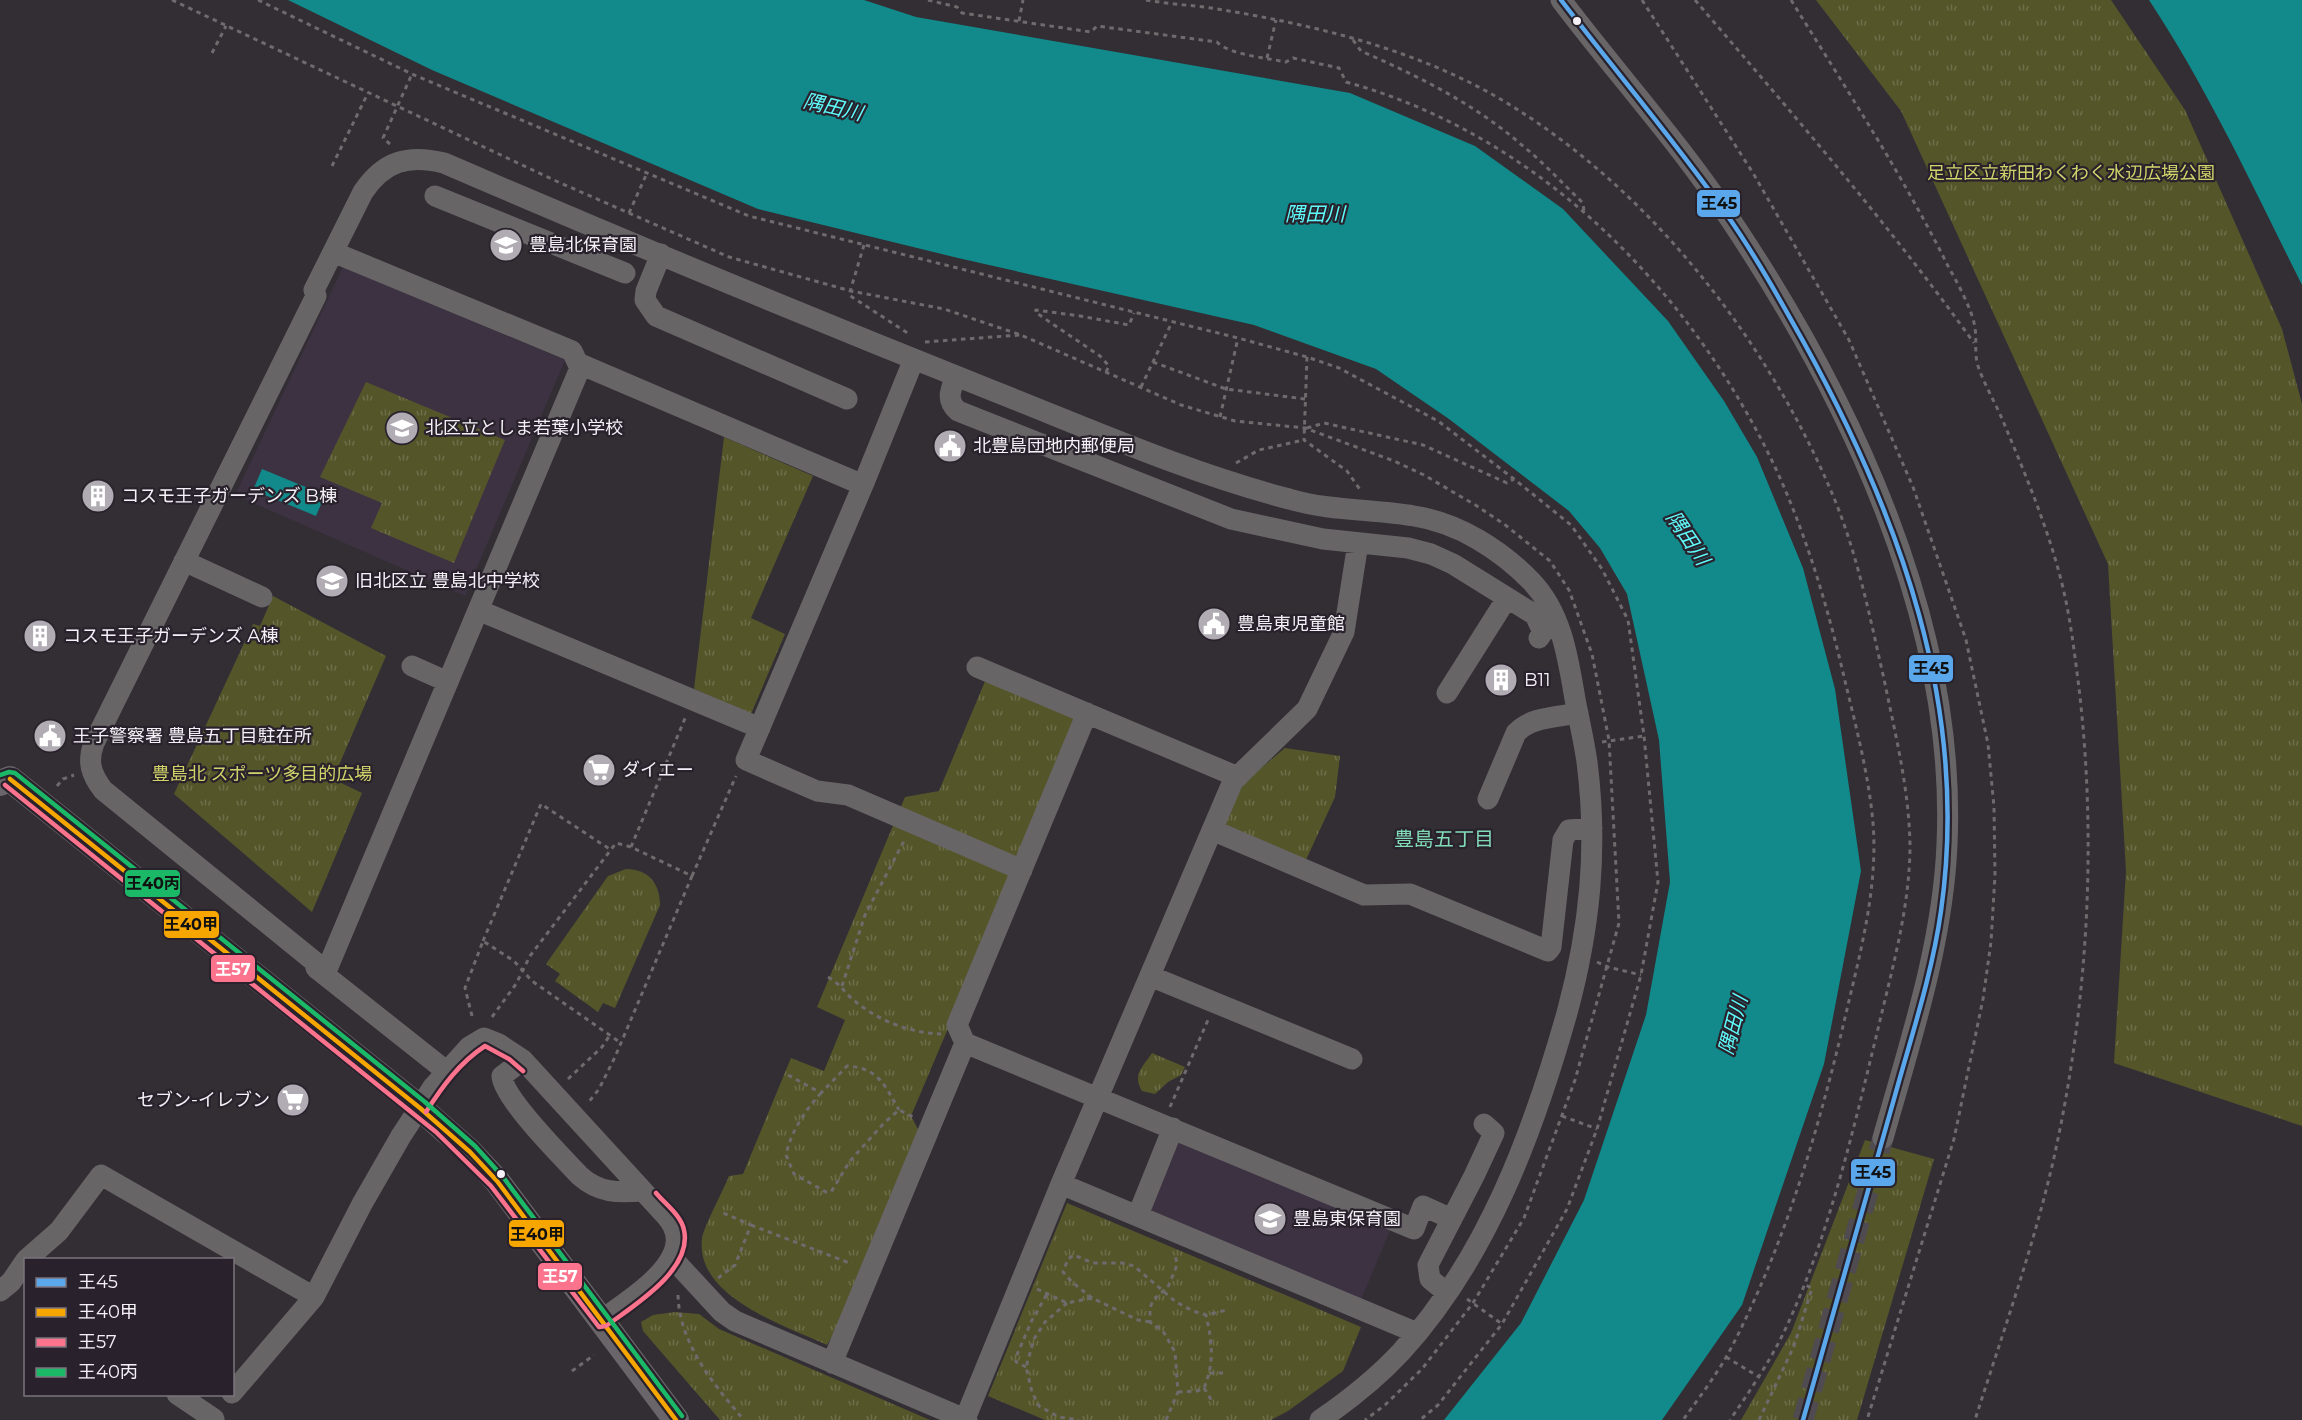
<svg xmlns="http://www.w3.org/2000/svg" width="2302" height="1420" font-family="Montserrat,'Noto Sans JP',sans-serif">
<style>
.built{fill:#3d3242}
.park{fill:url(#park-tufts)}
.water{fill:#12898a}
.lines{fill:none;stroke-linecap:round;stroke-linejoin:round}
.minor-tunnel{stroke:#4f4b51;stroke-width:21;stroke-dasharray:21 10;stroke-linecap:butt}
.path{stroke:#6e6b6d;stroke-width:3;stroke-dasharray:4.5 4.5;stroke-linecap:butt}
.minor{stroke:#686567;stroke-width:21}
.major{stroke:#696568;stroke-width:26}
.bus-1-casing{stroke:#29222c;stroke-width:9}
.bus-2-casing{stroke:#29222c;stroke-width:9}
.bus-3-casing{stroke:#29222c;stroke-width:9}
.bus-4-casing{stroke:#29222c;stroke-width:9}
.bus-1{stroke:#5aa8eb;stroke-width:4.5}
.bus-2{stroke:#f7a600;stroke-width:4.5}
.bus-3{stroke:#fc738d;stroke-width:4.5}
.bus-4{stroke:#1ab867;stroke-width:4.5}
.bus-dot{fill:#f5f0f7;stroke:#29222c;stroke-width:2}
.labels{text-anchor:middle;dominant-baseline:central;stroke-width:4.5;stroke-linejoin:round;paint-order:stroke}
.park-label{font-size:18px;fill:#d0d369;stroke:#29222c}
.poi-label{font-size:18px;fill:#f5f0f7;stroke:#29222c;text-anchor:start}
.water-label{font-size:20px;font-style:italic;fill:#5ffbfb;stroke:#29222c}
.neighbourhood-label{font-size:20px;fill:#82dbb7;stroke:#29222c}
.line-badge{stroke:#29222c;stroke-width:2}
.badge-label{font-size:16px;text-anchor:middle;font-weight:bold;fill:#fff}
.pale-badge-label{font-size:16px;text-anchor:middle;font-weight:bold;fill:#111}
</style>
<defs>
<pattern id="park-tufts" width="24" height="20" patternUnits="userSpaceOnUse" patternTransform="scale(1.5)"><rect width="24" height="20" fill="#55552a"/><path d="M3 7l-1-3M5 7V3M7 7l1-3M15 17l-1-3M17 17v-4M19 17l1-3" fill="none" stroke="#6e6e4a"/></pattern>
</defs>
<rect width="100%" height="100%" fill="#322e34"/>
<!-- built -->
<path class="built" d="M343,267L565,360L465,596L235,495Z
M1179,1138L1392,1226L1361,1300L1148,1212Z"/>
<!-- park -->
<path class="park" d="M1816,0H2111L2185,110L2282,329L2302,404V1126L2114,1063L2126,871L2108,564L1901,111Z
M366,382L505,440L454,563L371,528L382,503L320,477Z
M724,437L813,476L751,618L785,634L751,714L694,689Z
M273,596L386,656L333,779L362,793L312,912L174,794L253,624L260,626Z
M986,679L1079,719L911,1116L921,1135L835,1340L831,1338L827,1345C786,1326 695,1297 702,1239C703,1228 724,1189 729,1176L743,1174L791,1058L824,1071L845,1020L817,1007L905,797L939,791Z
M1285,748L1340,756L1335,797L1305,862L1224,828L1242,784Z
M626,869C648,869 660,883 660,905L615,1008L603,1003L598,1012L555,981L560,974L546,964L608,876Z
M1152,1053L1185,1067L1181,1075L1168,1082L1155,1094L1142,1091C1132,1074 1143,1067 1152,1053Z
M1865,1140L1934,1159L1857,1420H1741L1791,1333Z
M1067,1203L1361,1327L1343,1371L1288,1411L1271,1420H1045L988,1396Z
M675,1312L699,1314L719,1329L930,1420H720L643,1331L641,1322L653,1315Z"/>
<!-- water -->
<path class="water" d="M288,0H864L916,17L1350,93L1475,146L1563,209L1668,321L1724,401L1757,457L1803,568L1835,689L1861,871L1824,1064L1742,1305L1662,1420H1444L1521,1323L1584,1200L1646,1015L1670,882L1659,740L1627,594L1600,548L1569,511L1449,419L1376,369L1254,325L958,258L758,209L432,70Z
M2149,0H2302V285C2254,189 2209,91 2149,0Z
M262,469L325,495L316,516L253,490Z"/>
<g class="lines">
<!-- minor-tunnel -->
<path class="minor-tunnel" d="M1803,1420L1883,1138"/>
<!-- path -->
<path class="path" d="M172,0L556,181L729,257L851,291L944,309L1021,335L1181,405L1235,421L1305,428L1394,461L1424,475L1477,506L1504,524L1550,561L1569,590L1592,654L1609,740L1619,923L1575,1080L1524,1218L1473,1303L1422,1369L1385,1405L1365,1420
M258,0L412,74L749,216L1238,338L1307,357L1339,368L1438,421L1514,479L1571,525L1602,569L1628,620L1644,736L1658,882L1641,975L1597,1129L1567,1209L1502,1324L1438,1405L1420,1420
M928,0L957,7L962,13L1091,32L1097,26L1217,42C1229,55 1268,58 1286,62L1293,58L1339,68L1346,82C1539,135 1691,290 1775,467C1807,536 1828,608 1845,681C1856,726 1869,777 1873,823C1878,884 1862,946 1848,1005C1820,1125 1786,1244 1728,1354C1715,1377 1698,1399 1683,1420
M1146,0C1168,4 1190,5 1211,8C1305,23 1404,46 1488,92C1642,178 1767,337 1834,498C1858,556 1870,618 1884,679C1895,733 1909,788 1910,845C1910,907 1892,969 1878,1029C1853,1131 1829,1237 1784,1332C1769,1363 1749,1392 1730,1420
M1642,0L1753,173L1849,340L1913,487L1966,640L1988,744L1994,807L1995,875L1991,942L1983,999L1954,1139L1867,1420
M1695,0C1791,112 1888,223 1974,343
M1791,0C1845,87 1902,174 1948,266C1957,282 1973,311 1975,328C1977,341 1974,353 1978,366C1984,384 1995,402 2003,421C2024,471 2046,523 2060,576C2070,613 2074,650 2079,688C2097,842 2088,1001 2055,1153C2035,1243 2003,1332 1975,1420
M1019,21L1023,0
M1353,40L1361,51C1418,76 1475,104 1523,146C1544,163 1563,184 1583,203L1584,212
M212,53L226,26
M1267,58L1276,20
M390,144L383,138L412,74
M332,166L368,93
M629,213L647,173
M864,245L849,295L909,334
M925,342L1020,335
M1307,357L1304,440L1347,471L1361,491
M1153,362L1226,389L1305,399
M1106,372L1109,366L1100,356L1035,312L1036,310L1080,316L1129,325L1134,313
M1141,387L1172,322
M1220,417L1238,338
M1307,428L1324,423L1423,445L1507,483L1514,479
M1236,463L1259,450L1304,440
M1602,742L1644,736
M57,786L63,779L74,775
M631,847L686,716
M692,876L736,776
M483,941L541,804L611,850
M1597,962L1608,967L1641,975
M828,977C842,985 844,993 856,1002C879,1021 911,1033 941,1034
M842,986L865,915L904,841
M472,1016L465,988L483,941L514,961L532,981L621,1043
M492,1017L516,984L530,956L616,843L631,847L692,876L615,1057L599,1089L588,1103
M788,1075L821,1093L847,1066C879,1068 885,1086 899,1110
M568,1079L602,1047L610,1035
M821,1093C805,1111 791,1131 786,1155L794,1174L826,1192H831L850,1161L884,1123L899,1110L913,1117
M1170,1107L1208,1020
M1562,1116L1597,1129
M751,1225L852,1264
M718,1278L735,1265L751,1225L721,1212
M1037,1289L1067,1303L1092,1298L1138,1320L1150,1322
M678,1295C679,1343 714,1385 744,1420
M1092,1298L1072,1282L1063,1272L1068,1259L1074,1255L1093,1263H1122L1134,1266L1176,1302L1193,1311L1206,1315L1227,1310
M1467,1299L1502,1324
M1067,1303L1045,1322L1034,1339L1026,1367L1032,1392L1039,1406L1059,1417L1079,1420
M1726,1357L1759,1377
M1026,1367L1016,1362V1357L1032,1320L1047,1294
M572,1371L594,1355
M1210,1373H1223
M1204,1388L1212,1401
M1178,1392L1197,1391L1204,1388C1215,1361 1212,1342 1206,1315
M1166,1420L1178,1392L1175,1352L1163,1331L1150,1322V1308L1153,1300L1168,1287L1177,1265L1175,1253
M1759,1420L1794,1346L1812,1288L1803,1284"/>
<!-- minor -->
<path class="minor" d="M1561,0C1616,73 1679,142 1730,219C1850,398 1957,623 1947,844C1943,944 1910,1042 1883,1138
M435,196L625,273
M661,254L646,291L645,300L656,316L847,399
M580,364L863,485L914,359
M956,376C951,389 945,400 958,411L1231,519L1323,539L1408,548L1431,554L1453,564L1535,615L1543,632L1539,638
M863,485L746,760L817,791L848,795L1022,870
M184,561L262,597
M478,610L760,728
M412,666L448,682
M977,667L1238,777
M1447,693L1507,598
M1488,799L1516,733C1530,717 1558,717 1578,713
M1212,830L1364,895L1410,894L1548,951L1551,947L1563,840L1569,830L1592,828
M325,974L580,368L572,351L333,252
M1150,976L1352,1059
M965,1043L1414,1229L1423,1206L1452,1219
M523,1060L502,1076C503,1098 563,1158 580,1176C599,1193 618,1193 642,1191
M446,1071L316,968L315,962L103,790C91,774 87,762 94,743L316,296L314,290L363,192C384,161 408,154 444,163C625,241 808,317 991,390C1090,429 1186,472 1289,499C1330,511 1372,509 1414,516C1459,523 1501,550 1532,582C1562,614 1568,658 1575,699C1579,720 1584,741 1587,762C1598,849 1590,928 1567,1013C1533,1133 1487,1258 1401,1352C1377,1378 1349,1400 1320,1420
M1061,1184L1417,1333
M1138,1215L1173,1128
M672,1258L722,1312L735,1321L967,1420
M26,1260L59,1231L101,1175L314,1297
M0,1291L11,1282L26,1260
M1447,1293L1430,1279L1428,1265L1474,1176L1494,1133L1484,1124
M832,1363L965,1043L957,1025L1087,713
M232,1393L314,1297L362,1204L401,1136L433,1087L469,1047L484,1038L499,1044L523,1060L666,1216C703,1257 630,1298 602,1320
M177,1394L214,1419
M965,1419L1061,1184L1233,781L1307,709L1344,632L1358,543"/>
<!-- major -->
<path class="major" d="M0,783L10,779L420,1108L470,1152L497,1181L676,1420"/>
<!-- bus-1 casing -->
<g class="bus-1-casing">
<path id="bus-1" d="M1561,0C1616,72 1675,141 1727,215C1755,255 1779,298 1803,341C1900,516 1970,708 1941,911C1932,975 1911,1037 1894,1099C1864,1206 1833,1313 1803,1420"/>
</g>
<!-- bus-2 casing -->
<g class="bus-2-casing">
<path id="bus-2" d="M10,779L420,1108L470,1152L497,1181L676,1420"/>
</g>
<!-- bus-3 casing -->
<g class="bus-3-casing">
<path id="bus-3" d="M5,785L436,1132L491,1186L599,1327L606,1326C633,1306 693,1270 684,1230C681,1215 665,1204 656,1193
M426,1112C442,1087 459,1063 485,1046L509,1059L523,1071"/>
</g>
<!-- bus-4 casing -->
<g class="bus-4-casing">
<path id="bus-4" d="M0,775L9,772L15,773L425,1102L475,1146L503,1177L682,1416"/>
</g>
<!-- bus-1 -->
<use href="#bus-1" class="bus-1"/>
<!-- bus-2 -->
<use href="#bus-2" class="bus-2"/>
<!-- bus-3 -->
<use href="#bus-3" class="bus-3"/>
<!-- bus-4 -->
<use href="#bus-4" class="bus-4"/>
</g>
<!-- icons -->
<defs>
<g id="school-disc" transform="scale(1.725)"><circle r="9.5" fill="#b1acb3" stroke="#29222c"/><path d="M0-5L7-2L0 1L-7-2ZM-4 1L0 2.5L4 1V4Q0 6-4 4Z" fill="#fff"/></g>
<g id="civic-disc" transform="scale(1.725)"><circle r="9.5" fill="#b1acb3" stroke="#29222c"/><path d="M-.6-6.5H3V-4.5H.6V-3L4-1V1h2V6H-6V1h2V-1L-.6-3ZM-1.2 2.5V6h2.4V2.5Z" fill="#fff"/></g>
<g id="building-disc" transform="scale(1.725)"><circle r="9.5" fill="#b1acb3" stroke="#29222c"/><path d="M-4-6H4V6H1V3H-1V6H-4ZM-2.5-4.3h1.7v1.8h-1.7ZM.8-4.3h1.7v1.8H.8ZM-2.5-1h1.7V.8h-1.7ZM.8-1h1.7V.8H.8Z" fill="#fff"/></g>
<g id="supermarket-disc" transform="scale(1.725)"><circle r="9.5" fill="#b1acb3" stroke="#29222c"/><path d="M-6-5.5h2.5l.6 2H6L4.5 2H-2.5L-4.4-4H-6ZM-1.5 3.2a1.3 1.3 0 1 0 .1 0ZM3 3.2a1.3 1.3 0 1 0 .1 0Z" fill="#fff"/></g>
</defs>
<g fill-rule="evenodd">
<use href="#school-disc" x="506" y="245"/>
<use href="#school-disc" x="402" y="428"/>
<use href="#civic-disc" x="950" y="446"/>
<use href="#building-disc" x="98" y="496"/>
<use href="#school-disc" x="332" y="581"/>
<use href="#civic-disc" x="1214" y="624"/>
<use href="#building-disc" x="40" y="636"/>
<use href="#building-disc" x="1501" y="680"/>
<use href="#civic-disc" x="50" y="736"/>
<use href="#supermarket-disc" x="599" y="770"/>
<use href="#supermarket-disc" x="293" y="1100"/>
<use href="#school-disc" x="1270" y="1219"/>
</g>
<!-- markers -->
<g class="bus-dot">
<circle cx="1577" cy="21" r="5"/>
<circle cx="501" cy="1174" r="5"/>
</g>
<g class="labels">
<!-- park labels -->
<g class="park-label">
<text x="2071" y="173">足立区立新田わくわく水辺広場公園</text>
<text x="262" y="774">豊島北 スポーツ多目的広場</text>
</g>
<!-- poi labels -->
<g class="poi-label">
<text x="529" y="245">豊島北保育園</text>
<text x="425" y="428">北区立としま若葉小学校</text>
<text x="973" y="446">北豊島団地内郵便局</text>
<text x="121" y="496">コスモ王子ガーデンズ B棟</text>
<text x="355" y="581">旧北区立 豊島北中学校</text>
<text x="1237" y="624">豊島東児童館</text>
<text x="63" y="636">コスモ王子ガーデンズ A棟</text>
<text x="1524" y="680">B11</text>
<text x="73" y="736">王子警察署 豊島五丁目駐在所</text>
<text x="622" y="770">ダイエー</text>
<text x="270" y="1100" text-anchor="end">セブン-イレブン</text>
<text x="1293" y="1219">豊島東保育園</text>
</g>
<!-- water labels -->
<g class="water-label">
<text transform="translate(833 107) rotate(13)">隅田川</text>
<text x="1315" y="214">隅田川</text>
<text transform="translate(1688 538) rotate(56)">隅田川</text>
<text transform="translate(1733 1025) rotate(-75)">隅田川</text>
</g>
<!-- neighbourhood labels -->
<g class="neighbourhood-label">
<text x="1444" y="839">豊島五丁目</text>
</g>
</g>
<g class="line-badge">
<rect x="1696" y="189" width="45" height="29" rx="6" fill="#5aa8eb"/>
<rect x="1908" y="654" width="46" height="29" rx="6" fill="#5aa8eb"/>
<rect x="124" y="869" width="57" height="29" rx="6" fill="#1ab867"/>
<rect x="163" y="910" width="57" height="29" rx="6" fill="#f7a600"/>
<rect x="210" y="954" width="46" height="29" rx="6" fill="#fc738d"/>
<rect x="1850" y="1158" width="46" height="29" rx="6" fill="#5aa8eb"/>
<rect x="508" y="1219" width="57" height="29" rx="6" fill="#f7a600"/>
<rect x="537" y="1262" width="46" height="29" rx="6" fill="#fc738d"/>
</g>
<g class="badge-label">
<text x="233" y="975">王57</text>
<text x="560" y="1282">王57</text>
</g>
<g class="pale-badge-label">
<text x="1719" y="209">王45</text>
<text x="1931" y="674">王45</text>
<text x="153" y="889">王40丙</text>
<text x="191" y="930">王40甲</text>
<text x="1873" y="1178">王45</text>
<text x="537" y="1240">王40甲</text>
</g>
<!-- legend -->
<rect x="24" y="1258" width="210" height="138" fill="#29222c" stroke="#7b747d" stroke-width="1.5"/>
<rect x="36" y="1278" width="30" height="9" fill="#5aa8eb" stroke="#7b747d" stroke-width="1.5"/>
<text x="78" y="1288" font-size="18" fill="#f5f0f7">王45</text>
<rect x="36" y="1308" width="30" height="9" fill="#f7a600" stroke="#7b747d" stroke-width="1.5"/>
<text x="78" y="1318" font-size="18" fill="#f5f0f7">王40甲</text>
<rect x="36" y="1338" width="30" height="9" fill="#fc738d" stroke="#7b747d" stroke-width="1.5"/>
<text x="78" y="1348" font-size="18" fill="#f5f0f7">王57</text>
<rect x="36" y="1368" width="30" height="9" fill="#1ab867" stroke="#7b747d" stroke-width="1.5"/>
<text x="78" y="1378" font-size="18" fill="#f5f0f7">王40丙</text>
</svg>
